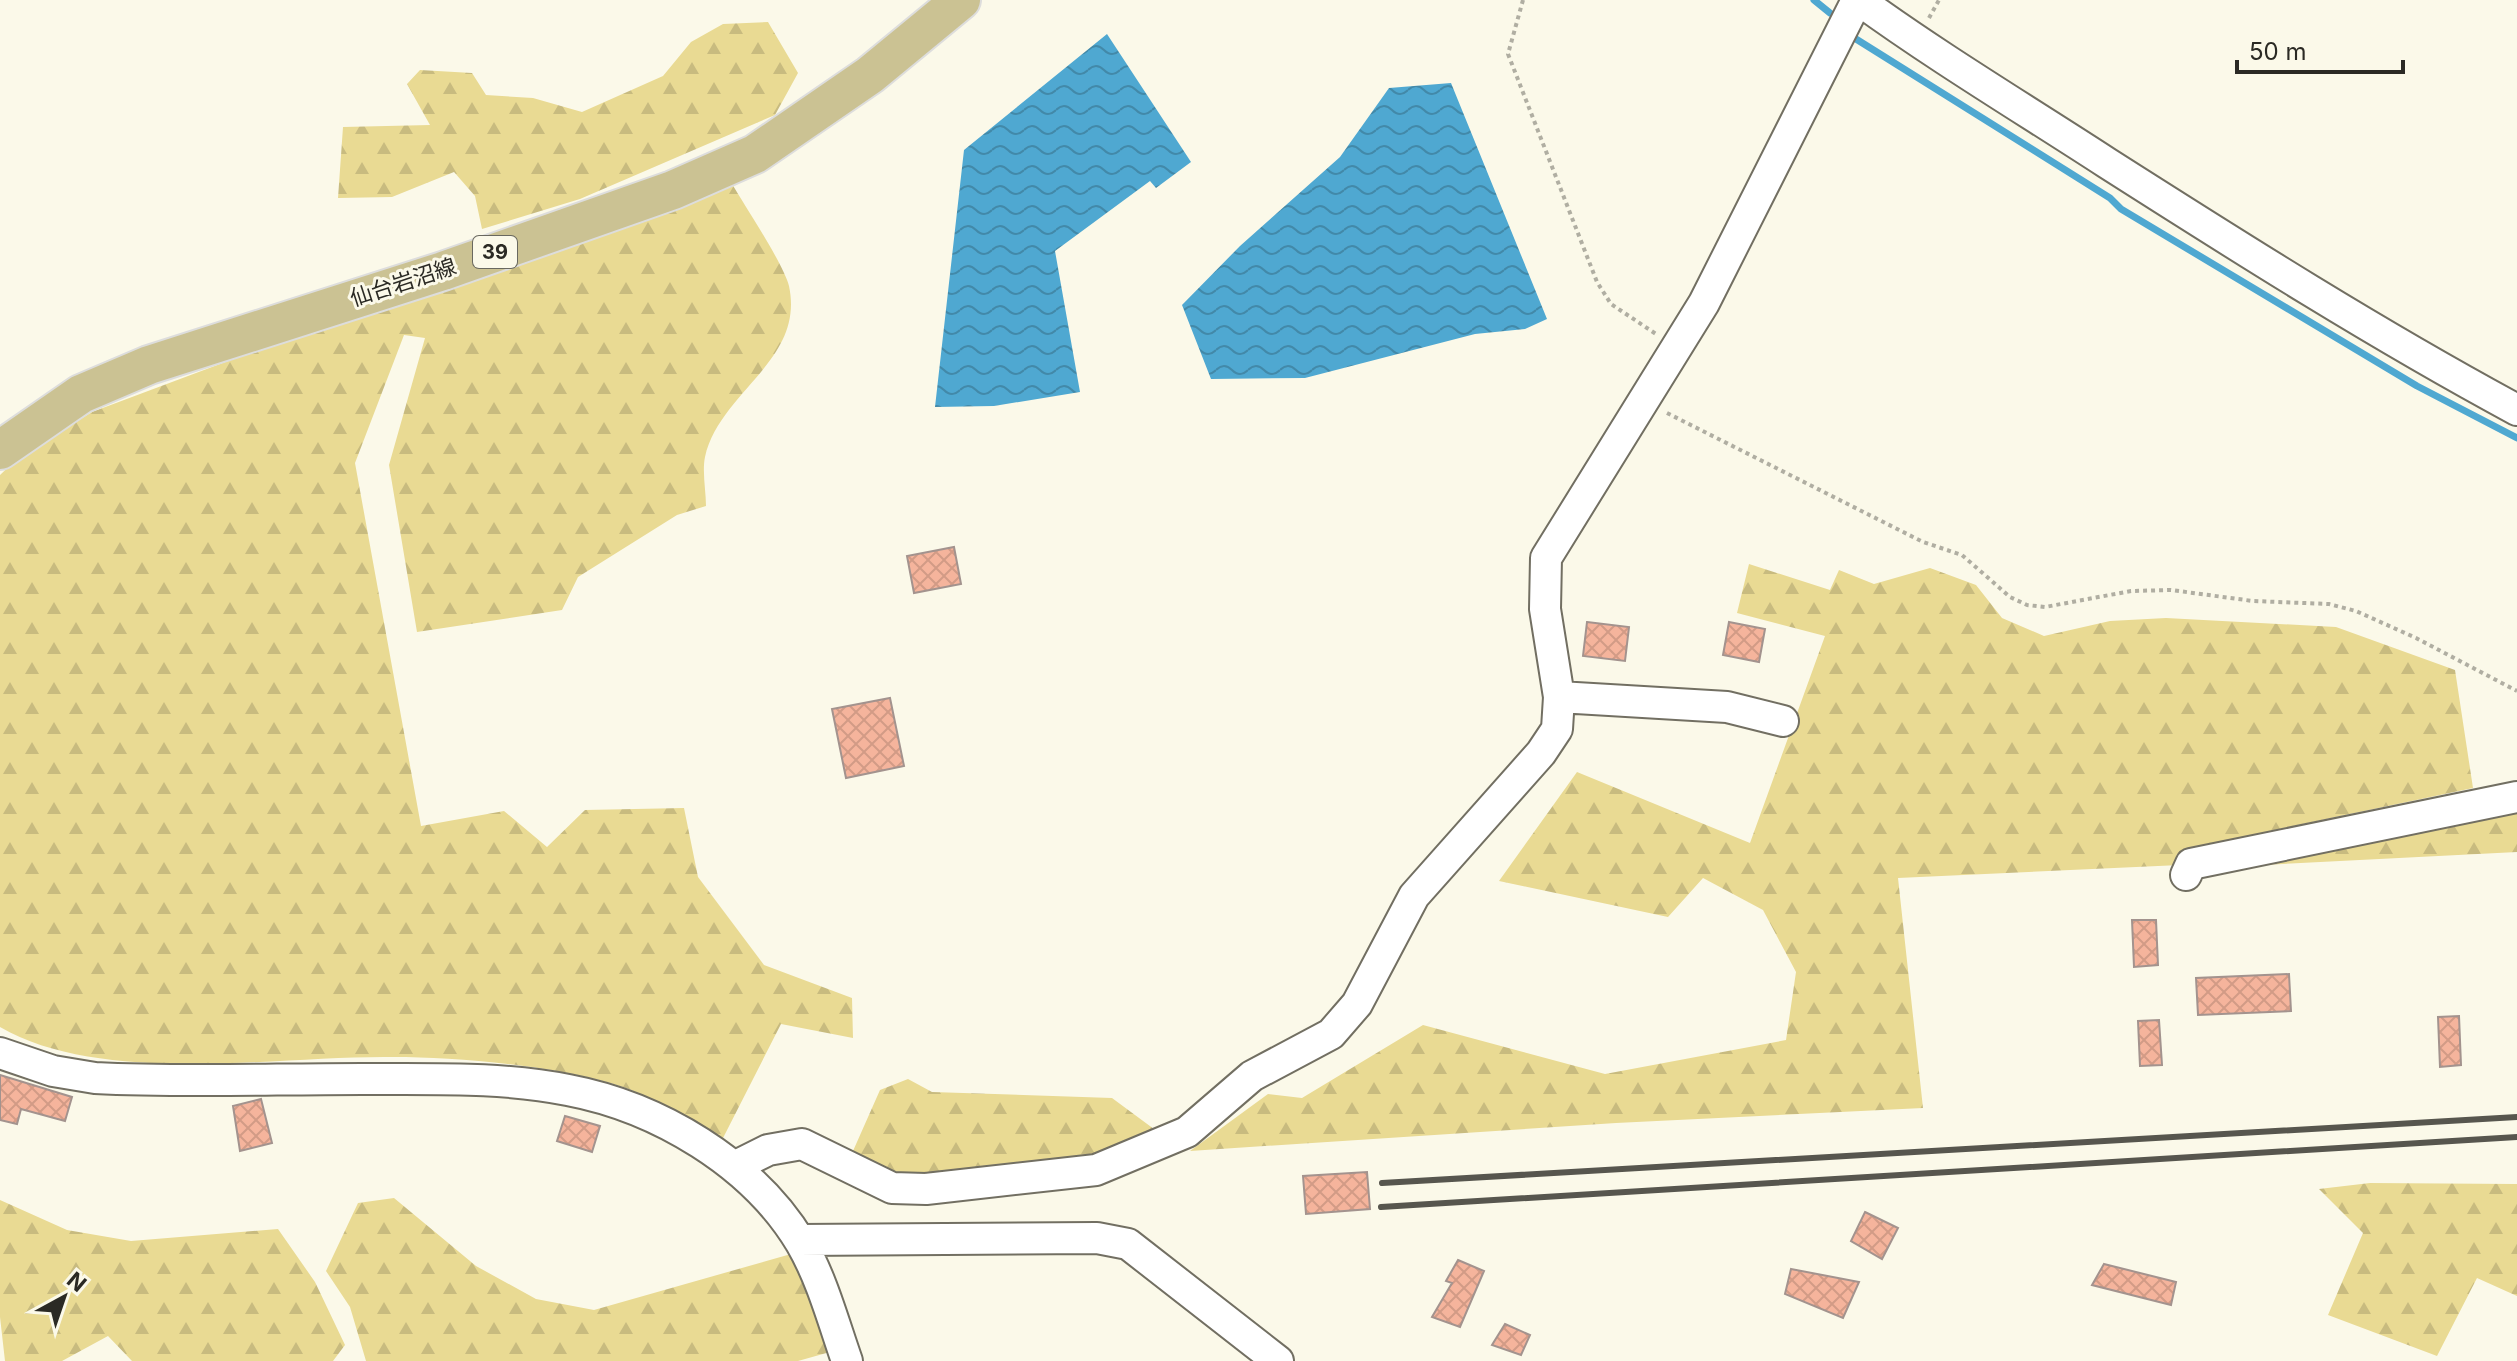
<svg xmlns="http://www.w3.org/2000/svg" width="2517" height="1361" font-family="Inter,'Noto Sans JP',sans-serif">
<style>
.forest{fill:url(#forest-firs)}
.water{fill:url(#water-waves)}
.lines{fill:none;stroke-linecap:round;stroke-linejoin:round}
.stream{stroke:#4fa8d1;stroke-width:7}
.building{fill:url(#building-cross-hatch);stroke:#a3938e;stroke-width:2}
.minor-casing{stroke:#726f62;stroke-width:34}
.major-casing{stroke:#dddddc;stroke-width:42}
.path{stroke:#b0aea2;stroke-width:4;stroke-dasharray:4 4;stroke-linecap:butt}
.minor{stroke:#fff;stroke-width:30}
.major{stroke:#cbc293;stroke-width:38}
.rail{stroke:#57564e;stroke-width:6}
.labels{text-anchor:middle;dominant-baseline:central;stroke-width:6;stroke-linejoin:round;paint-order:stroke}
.shield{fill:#fbf9e9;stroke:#69685f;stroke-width:2}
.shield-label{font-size:20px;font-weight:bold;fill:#2b2a24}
.street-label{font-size:22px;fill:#2b2a24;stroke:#fbf9e9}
</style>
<defs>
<pattern id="forest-firs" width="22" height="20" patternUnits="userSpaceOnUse" patternTransform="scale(2)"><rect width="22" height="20" fill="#e9da93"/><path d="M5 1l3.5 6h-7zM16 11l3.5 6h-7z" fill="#c8bb7f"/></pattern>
<pattern id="water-waves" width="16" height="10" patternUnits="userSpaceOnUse" patternTransform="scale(2)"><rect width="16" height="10" fill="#4fa8d1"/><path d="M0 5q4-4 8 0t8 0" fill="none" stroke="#4289a9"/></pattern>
<pattern id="building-cross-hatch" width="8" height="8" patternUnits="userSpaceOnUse" patternTransform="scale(2)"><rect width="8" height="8" fill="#f5b49c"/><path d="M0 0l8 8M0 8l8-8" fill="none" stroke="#d29b86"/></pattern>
</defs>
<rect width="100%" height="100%" fill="#fbf9e9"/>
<!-- forest -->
<path class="forest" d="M768,22L798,73L775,115L580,199L482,229L475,196L454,172L392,197L338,198L343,127L430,125L407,84L420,70L472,73L486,95L533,98L582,112L663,76L691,42L723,24Z
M732,184C745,206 784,265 789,286C805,361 720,391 705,457C702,472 706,491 706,506L677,515L578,577L562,610L417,632L389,465L425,338L404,335L355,463L421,826L504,811L547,847L585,810L684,808L698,877L764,965L852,998L853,1038L781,1024L723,1138C692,1122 662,1103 631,1090C570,1066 451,1056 384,1057C271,1057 99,1085 0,1027V475L18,458L92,412L276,343L676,209Z
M1749,564L1830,590L1839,570L1874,584L1930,568L1976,585L2002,618L2044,636L2110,621L2166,618L2336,627L2455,670L2473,788L2185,849L2180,865L1898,878L1923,1108L1616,1123L1190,1151L1268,1094L1302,1098L1423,1025L1605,1074L1786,1040L1796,972L1763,910L1703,878L1668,917L1499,881L1577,772L1750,843L1825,636L1737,613Z
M2517,808V852L2224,867Z
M908,1079L932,1092L1112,1098L1158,1132L1101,1155L941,1177L899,1175L853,1151L880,1090Z
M2370,1183L2517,1184V1296L2477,1278L2437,1356L2328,1315L2363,1233L2319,1189Z
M394,1198L476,1266L536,1299L594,1310L791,1254L830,1352L798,1361H366L350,1307L326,1271L358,1203Z
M0,1200L67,1230L131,1241L278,1229L315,1282L345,1345L333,1361H132L108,1336L62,1361H5L0,1317Z"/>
<!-- water -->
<path class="water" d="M1107,34L1191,162L1156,188L1150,181L1055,251L1080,392L994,406L935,407L964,150Z
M1451,83L1547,319L1525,329L1475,334L1305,378L1211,379L1182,305L1240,246L1340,157L1389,88Z"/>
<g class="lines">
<!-- stream -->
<path class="stream" d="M1814,0L1830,13
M1856,39L2110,198L2121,209L2417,386L2517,438"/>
</g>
<!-- building -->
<path class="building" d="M954,547L961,584L914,593L907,556Z
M1587,622L1629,627L1625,661L1583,656Z
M1729,622L1765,629L1759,662L1723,655Z
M890,698L904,766L846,778L832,709Z
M2132,920H2156L2158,965L2134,967Z
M2289,974L2291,1011L2198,1015L2196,978Z
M2459,1016L2461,1065L2440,1067L2438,1017Z
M2159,1020L2162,1065L2140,1066L2138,1021Z
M0,1075L72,1097L65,1121L21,1109L17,1124L0,1120Z
M261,1099L272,1143L240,1151L233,1106Z
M565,1116L600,1126L592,1152L557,1141Z
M1367,1172L1370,1209L1306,1214L1303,1176Z
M1865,1212L1898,1228L1882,1259L1851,1241Z
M1458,1260L1484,1271L1460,1327L1432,1317L1452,1283L1446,1281Z
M2104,1264L2176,1282L2171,1305L2092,1285Z
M1791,1269L1859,1282L1843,1318L1785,1294Z
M1505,1324L1530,1335L1521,1355L1492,1345Z"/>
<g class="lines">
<!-- minor casing -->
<g class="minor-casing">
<path id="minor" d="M1859,0C1939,58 2024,109 2107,163C2242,249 2376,334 2517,410
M1559,697L1727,707L1783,721
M2186,875L2191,864L2517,797
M0,1053L53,1071L95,1078C192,1083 289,1078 386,1079C447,1079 508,1078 568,1090C658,1107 753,1163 801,1243C822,1279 833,1321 847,1361
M734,1167L768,1150L802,1144L892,1188L926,1189L1096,1170L1187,1132L1252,1076L1331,1034L1357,1004L1414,896L1541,753L1557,729L1559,697L1545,609L1546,558L1704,303L1857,0
M799,1240L1097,1238L1128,1244L1278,1361"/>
</g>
<!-- major casing -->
<g class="major-casing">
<path id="major" d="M0,450L81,394L149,365L443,271L673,190L755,154L870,75L961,0"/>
</g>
<!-- path -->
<path class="path" d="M1523,0L1508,54L1597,282L1611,304L1656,334
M1929,18L1939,0
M1667,413L1923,542L1962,555L2010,597L2027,605L2045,607L2131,591L2171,590L2253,601L2329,604L2356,611L2416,638L2517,691"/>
<!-- minor -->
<use href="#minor" class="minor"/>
<!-- major -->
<use href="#major" class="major"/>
<!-- rail -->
<path class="rail" d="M1382,1183L2517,1117
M1381,1207L2517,1137"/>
</g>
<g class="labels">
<!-- shield labels -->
<rect class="shield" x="473" y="236" width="44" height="32" rx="6"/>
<g class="shield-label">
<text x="495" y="252">39</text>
</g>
<!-- street labels -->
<g class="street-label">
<text transform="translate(403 282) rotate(-18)">仙台岩沼線</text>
</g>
</g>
<!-- north arrow -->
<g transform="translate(64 1297) rotate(40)" stroke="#fbf9e9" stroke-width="6" paint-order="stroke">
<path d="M0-6L14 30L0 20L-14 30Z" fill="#2b2a24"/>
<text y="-12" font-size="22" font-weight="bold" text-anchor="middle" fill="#2b2a24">N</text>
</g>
<!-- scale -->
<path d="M2237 60v12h166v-12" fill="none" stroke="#2b2a24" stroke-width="4"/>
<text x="2249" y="60" font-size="24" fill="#2b2a24" stroke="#fbf9e9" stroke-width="6" paint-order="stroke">50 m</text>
</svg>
